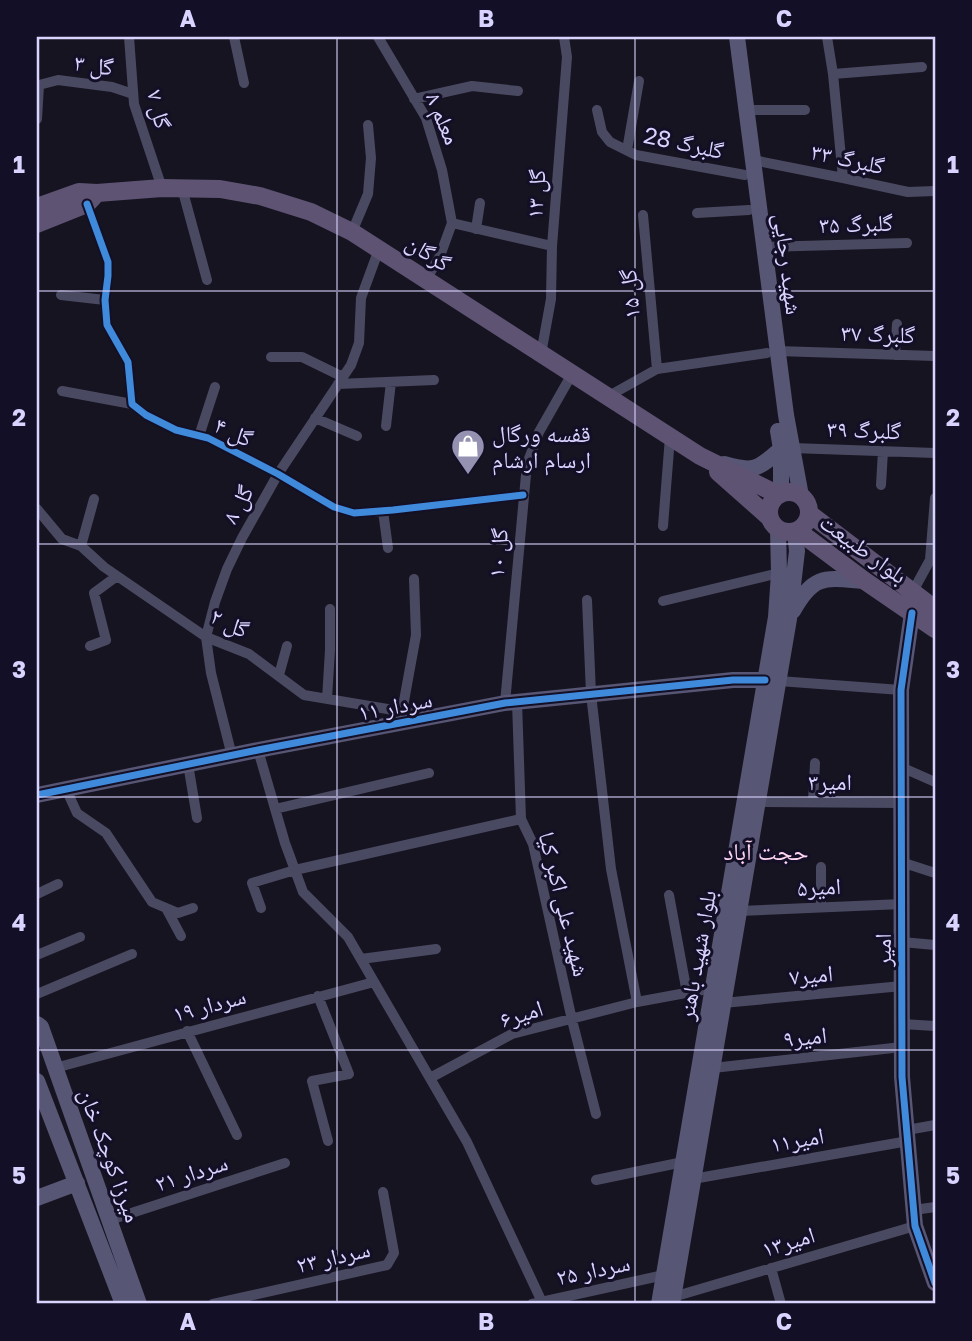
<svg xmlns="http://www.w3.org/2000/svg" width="972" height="1341" font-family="'Golos Text','Noto Naskh Arabic',sans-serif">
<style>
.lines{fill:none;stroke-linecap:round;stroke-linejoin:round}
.street{stroke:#4a4962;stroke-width:10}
.secondary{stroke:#575674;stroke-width:16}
.primary{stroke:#5e5373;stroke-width:18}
.cycleway-casing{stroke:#130f26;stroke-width:11}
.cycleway{stroke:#408adc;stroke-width:7}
.grid{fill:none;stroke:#d9d4ff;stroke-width:2;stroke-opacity:0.55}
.labels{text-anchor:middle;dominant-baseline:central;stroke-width:6;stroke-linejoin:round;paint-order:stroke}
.street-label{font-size:23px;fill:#d9d4ff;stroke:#130f26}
.poi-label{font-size:23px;fill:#d9d4ff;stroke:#130f26;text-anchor:start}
.neighbourhood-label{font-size:24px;fill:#ffd6f0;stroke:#130f26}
.neatline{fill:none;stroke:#d9d4ff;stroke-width:2.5}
.grid-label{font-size:23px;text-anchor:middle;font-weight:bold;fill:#d9d4ff}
</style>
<rect width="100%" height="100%" fill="#161421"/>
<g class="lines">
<!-- street -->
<path class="street" d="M129,37L134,104L162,188
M234,37L244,83
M378,37L426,118L442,170L452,223
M827,37L833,74L843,178
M833,74L922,67
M414,99L472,86L518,91
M597,110L602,132L610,142L636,155L745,175
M746,110H805
M37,119L39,85L58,80L112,87L133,94
M627,150L639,81
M753,160L843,178L908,192L935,191
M182,188L207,280
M87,204L108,262V276L105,300L107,325L128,362L132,404L146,415L176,430L208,438L278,474L334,507L354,513L393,510L523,495
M697,213L749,210
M643,215L657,369
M452,223L552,246
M476,229L480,203
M352,232L368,194L371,158L368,125
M764,247L907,243
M426,280L440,256L452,223
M61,295L105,300
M777,351L935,356
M541,354L551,299L552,246L567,57L564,37
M895,355L897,324
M271,357H302L343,377
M338,384L434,380
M62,391L132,404
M607,397L657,369L767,353
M315,418L357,436
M386,426L391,382
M199,436L215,387
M792,448L935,453
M881,485L883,451
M37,509L62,539L81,546L104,567L206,637L249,654L304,695L423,715
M383,511L388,548
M663,526L670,437
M81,546L94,499
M912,593L930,560L935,498
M587,600L591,694L611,869L637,1002
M663,601L779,573
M90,646L106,640L94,593L117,576
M279,675L287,646
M779,681L901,690
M327,699L330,650V609
M517,702L521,819L533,844L572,1020L596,1114
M505,703L527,464L539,432L572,374
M402,712L416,635L414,579
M258,750L285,843L303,892L348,937L467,1142L542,1302
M232,756L211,673L206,637L215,602L227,569L242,538L278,474L351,365L359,343L361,298L379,249
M188,764L197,818
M901,767L935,782
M66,789L77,813L106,833L152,902L178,913L193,908
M758,802L901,803
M813,802L815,763
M275,809L429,773
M901,862L935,873
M821,867V907
M37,894L58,884
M669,895L687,993
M166,908L181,936
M261,908L252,883L295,870L521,819
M739,911L902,904
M902,942L935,945
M37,955L80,937
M361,959L436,949
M37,994L132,954
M318,996L349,1074L312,1081L328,1141
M723,1003L902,986
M902,1024L935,1026
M187,1031L237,1135
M55,1068L374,982
M713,1068L902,1047
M430,1078L512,1034L637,1002L713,988
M907,1130L935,1125
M693,1179L908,1141
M596,1180L683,1162
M914,1210L935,1207
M110,1220L285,1163
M771,1268L781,1304
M673,1297L915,1226
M213,1304L387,1265L394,1253L383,1192
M532,1304L664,1275"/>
<!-- secondary -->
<path class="secondary" d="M737,37L786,415L801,496
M778,431L781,449V494
M724,464C754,473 758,469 781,449
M793,611C814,573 826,578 865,581
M912,613L901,690L902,1077L915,1226L935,1283
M37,795L258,750L505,703L733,680H765
M37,1024L41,1027L139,1304
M37,1081L123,1304
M37,1198L77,1183
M659,1304L776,617L779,573L778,529
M672,1304L789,619L797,551L795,532"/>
<!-- primary -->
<path class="primary" d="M37,207L79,192L97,193L162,188L220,189L260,196L311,212L352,232L700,456L779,495
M37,224L87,204L97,193
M718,472L770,518
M769 512a20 20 0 1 1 40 0a20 20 0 1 1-40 0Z
M810,514L935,609
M798,531L865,581L935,629"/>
<!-- cycleway casing -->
<g class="cycleway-casing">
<path id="cycleway" d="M87,204L108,262V276L105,300L107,325L128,362L132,404L146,415L176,430L208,438L278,474L334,507L354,513L393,510L523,495
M912,613L901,690L902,1077L915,1226L935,1283
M37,795L258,750L505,703L733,680H765"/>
</g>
<!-- cycleway -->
<use href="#cycleway" class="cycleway"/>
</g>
<!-- grid -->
<path class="grid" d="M337,37V1304M635,37V1304M37,291H935M37,544H935M37,797H935M37,1050H935"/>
<!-- icons -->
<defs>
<g id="shop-pin" transform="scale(1.75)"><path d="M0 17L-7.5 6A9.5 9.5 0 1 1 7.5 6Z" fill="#9591b1" stroke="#130f26"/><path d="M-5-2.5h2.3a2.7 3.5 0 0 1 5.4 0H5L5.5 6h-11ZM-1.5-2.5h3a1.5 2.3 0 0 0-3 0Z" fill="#fff"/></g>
</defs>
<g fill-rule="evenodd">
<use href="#shop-pin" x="468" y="446"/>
</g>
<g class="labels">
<!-- street labels -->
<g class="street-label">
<text transform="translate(94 64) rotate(8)">گل ۳</text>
<text transform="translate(160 109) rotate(77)">گل ۷</text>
<text transform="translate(444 118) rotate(67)">معلم ۸</text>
<text transform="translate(684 142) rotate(12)">گلبرگ 28</text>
<text transform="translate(848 158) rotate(12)">گلبرگ ۳۳</text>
<text transform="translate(535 194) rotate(-86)">گل ۱۳</text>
<text transform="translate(856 223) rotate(-2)">گلبرگ ۳۵</text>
<text transform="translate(429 252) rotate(33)">گرگان</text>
<text transform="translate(789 264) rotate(83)">شهید رجایی</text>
<text transform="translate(629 294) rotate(-95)">گل ۱۵</text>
<text transform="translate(878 333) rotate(2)">گلبرگ ۳۷</text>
<text transform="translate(864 429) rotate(2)">گلبرگ ۳۹</text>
<text transform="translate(234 431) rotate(25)">گل ۴</text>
<text transform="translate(237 504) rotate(-61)">گل ۸</text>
<text transform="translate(864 548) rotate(36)">بلوار طبیعت</text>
<text transform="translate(497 553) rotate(-85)">گل ۱۰</text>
<text transform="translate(230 622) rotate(25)">گل ۲</text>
<text transform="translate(395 705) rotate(-11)">سردار ۱۱</text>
<text x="830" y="781">امیر۳</text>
<text transform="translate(819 886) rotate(-3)">امیر۵</text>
<text transform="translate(565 904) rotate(76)">شهید علی اکبر کیا</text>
<text transform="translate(882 950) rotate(-90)">امیر</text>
<text transform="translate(696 955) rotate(-80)">بلوار شهید باهنر</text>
<text transform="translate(811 974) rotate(-5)">امیر۷</text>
<text transform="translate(209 1004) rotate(-15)">سردار ۱۹</text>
<text transform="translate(521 1013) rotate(-18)">امیر۶</text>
<text transform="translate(805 1036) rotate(-6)">امیر۹</text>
<text transform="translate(797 1139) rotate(-10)">امیر۱۱</text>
<text transform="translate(111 1155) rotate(70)">میرزا کوچک خان</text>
<text transform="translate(191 1172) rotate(-18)">سردار ۲۱</text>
<text transform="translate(788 1241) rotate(-17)">امیر۱۳</text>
<text transform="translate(333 1256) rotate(-13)">سردار ۲۳</text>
<text transform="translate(593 1269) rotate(-12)">سردار ۲۵</text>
</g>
<!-- poi labels -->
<g class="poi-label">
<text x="492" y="433">قفسه ورگال<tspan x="492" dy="26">ارسام ارشام</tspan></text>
</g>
<!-- neighbourhood labels -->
<g class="neighbourhood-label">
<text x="766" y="850">حجت آباد</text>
</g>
</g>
<!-- border -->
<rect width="972" height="1341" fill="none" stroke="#130f26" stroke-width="77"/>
<rect x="38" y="38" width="896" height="1264" class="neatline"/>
<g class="grid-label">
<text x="188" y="27">A</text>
<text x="486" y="27">B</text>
<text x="784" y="27">C</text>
<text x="19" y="173">1</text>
<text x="953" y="173">1</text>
<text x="19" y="426">2</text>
<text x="953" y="426">2</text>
<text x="19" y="678">3</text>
<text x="953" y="678">3</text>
<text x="19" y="931">4</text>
<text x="953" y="931">4</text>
<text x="19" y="1184">5</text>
<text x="953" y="1184">5</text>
<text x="188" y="1330">A</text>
<text x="486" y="1330">B</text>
<text x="784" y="1330">C</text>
</g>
</svg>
